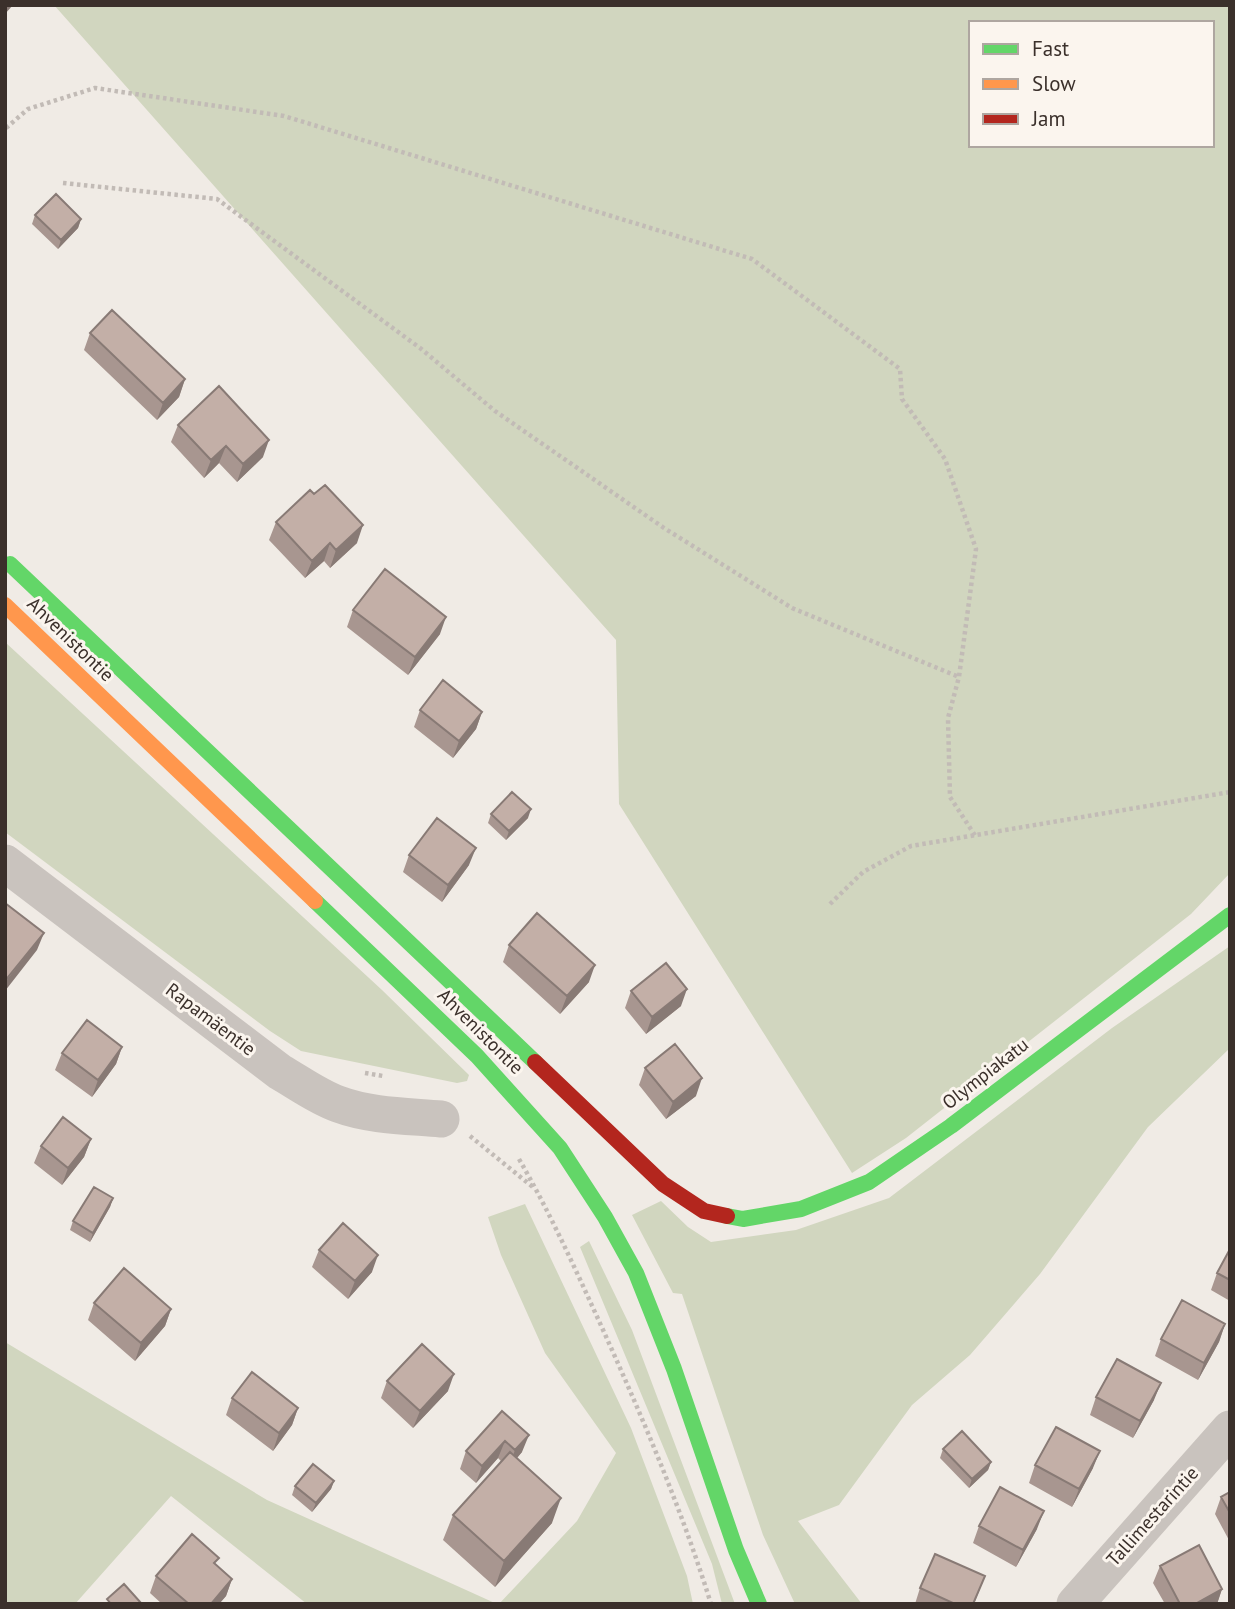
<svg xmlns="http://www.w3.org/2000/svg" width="1235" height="1609" font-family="'PT Sans',sans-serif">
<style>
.green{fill:#d1d6bf;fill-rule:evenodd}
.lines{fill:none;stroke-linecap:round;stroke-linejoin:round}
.path{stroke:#c2bbb6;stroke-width:4.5;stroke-dasharray:3.5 3.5;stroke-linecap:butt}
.street{stroke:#c9c3be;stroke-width:37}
.fast{stroke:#63d668;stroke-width:16}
.slow{stroke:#ff974d;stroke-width:16}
.jam{stroke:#b3261e;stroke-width:16}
.wall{fill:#a89690}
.shaded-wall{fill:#887a75}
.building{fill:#c3afa7;stroke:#887a75;stroke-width:2}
.labels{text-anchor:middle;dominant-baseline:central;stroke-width:6;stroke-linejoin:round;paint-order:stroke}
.street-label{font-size:19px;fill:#3b302b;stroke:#fbf5ee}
</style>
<rect width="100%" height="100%" fill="#f0ebe5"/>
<!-- green -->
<path class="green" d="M54,5H1230V873L1191,914L906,1138L852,1173L619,804L616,640ZM971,23H1212V145H971Z
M5,642L382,990L469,1075L467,1081L457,1083L301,1051L270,1031L5,832Z
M1230,946V1048L1148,1127L1040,1274L970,1355L912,1405L839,1505L798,1521L862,1604H795L763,1535L682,1294L673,1293L632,1215L661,1201L688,1227L711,1242L796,1230L889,1198L1112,1028Z
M525,1204L631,1428L687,1576L693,1604H499L577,1521L616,1453L545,1353L501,1255L488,1217Z
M589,1241L632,1330L735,1604H722L712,1564L580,1247Z
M5,1342L267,1500L497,1604H307L171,1496L75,1604H5Z"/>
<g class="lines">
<!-- path -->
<path class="path" d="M6,128L28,109L95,88L284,116L752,259L900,369L902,399L945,459L976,549L959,677L948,718L950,797L976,837
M63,183L217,199L420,348L495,411L664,528L792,608L959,677
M830,904L863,872L911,846L1230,792
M365,1073L383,1076
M470,1136L534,1188
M519,1159C549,1211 574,1266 599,1321C641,1414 681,1507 711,1604"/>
<!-- street -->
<path class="street" d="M5,863L280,1072C299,1083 318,1097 338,1104C370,1116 407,1116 441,1119
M1075,1604L1230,1429"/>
<!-- fast -->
<path class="fast" d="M10,564L535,1062
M315,901L477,1056L560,1148L605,1217L636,1273L674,1369L736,1550L759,1604
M727,1216L743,1219L801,1209L869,1182L951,1126L1230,915"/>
<!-- slow -->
<path class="slow" d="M5,605L315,901"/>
<!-- jam -->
<path class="jam" d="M535,1062L663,1184L704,1211L727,1216"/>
</g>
<!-- wall -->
<path class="wall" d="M35,215L81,219L78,228L58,249L32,224Z
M90,333L185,379L179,397L157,420L84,350Z
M178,425L263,457L237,482L219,463L204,478L171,442Z
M276,522L357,543L330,568L324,561L305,578L269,540Z
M353,610L440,634L408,675L347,627Z
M420,710L482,712L476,729L453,758L414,727Z
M491,814L528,818L506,840L488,823Z
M409,855L469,865L442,902L403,872Z
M509,945L589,982L560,1014L503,962Z
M631,991L681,1006L646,1034L625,1008Z
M122,1047L116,1064L92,1097L55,1070L62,1053Z
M645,1068L696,1096L666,1119L639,1085Z
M91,1139L84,1157L62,1185L34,1163L41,1146Z
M113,1198L110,1207L90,1242L70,1230L73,1221Z
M1230,1249V1301L1211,1290L1217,1273Z
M319,1250L372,1272L348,1299L312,1267Z
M94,1303L171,1309L165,1326L135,1361L88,1320Z
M1225,1324L1219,1342L1198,1380L1155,1356L1161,1339Z
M387,1381L448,1391L413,1428L381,1398Z
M1096,1397L1154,1400L1133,1438L1090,1415Z
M232,1398L298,1408L292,1425L273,1451L226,1415Z
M502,1411L522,1452L517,1458L552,1523L495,1587L443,1540L453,1515L501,1461L498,1458L476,1483L460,1469L466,1451Z
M943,1449L991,1462L988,1470L969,1488L940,1458Z
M1035,1465L1093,1468L1072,1507L1029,1483Z
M334,1481L331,1489L312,1512L292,1495L295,1486Z
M1230,1492V1542L1215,1514L1221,1497Z
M979,1526L1037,1529L1016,1567L973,1543Z
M217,1565L232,1579L226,1596L219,1604H162L150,1593L156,1576Z
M1160,1566L1222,1589L1217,1604H1165L1153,1583Z
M985,1576L974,1604H915L920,1588Z"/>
<!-- shaded-wall -->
<path class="shaded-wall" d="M5,5H13L5,14Z
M81,219L78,228L58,249L61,240Z
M185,379L179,397L157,420L163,403Z
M269,440L263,457L237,482L243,464Z
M226,446L219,463L204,478L211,460Z
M363,525L357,543L330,568L336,550Z
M330,543L324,561L305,578L312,561Z
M446,617L440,634L408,675L415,657Z
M482,712L476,729L453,758L459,741Z
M531,809L528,818L506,840L509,831Z
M476,848L469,865L442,902L448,885Z
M44,933L37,950L5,991V982Z
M595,965L589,982L560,1014L567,996Z
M687,989L681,1006L646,1034L652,1017Z
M122,1047L116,1064L92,1097L98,1080Z
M702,1078L696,1096L666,1119L673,1102Z
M91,1139L84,1157L62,1185L68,1168Z
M113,1198L110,1207L90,1242L93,1233Z
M378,1255L372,1272L348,1299L355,1281Z
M171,1309L165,1326L135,1361L141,1343Z
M1225,1324L1219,1342L1198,1380L1204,1363Z
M454,1374L448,1391L413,1428L420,1411Z
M1161,1383L1154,1400L1133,1438L1140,1421Z
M298,1408L292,1425L273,1451L279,1433Z
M529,1435L522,1452L509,1467L515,1450Z
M505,1441L498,1458L476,1483L482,1466Z
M1100,1451L1093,1468L1072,1507L1079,1489Z
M991,1462L988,1470L969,1488L972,1479Z
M334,1481L331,1489L312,1512L316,1503Z
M561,1498L552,1523L495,1587L504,1561Z
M1044,1511L1037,1529L1016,1567L1023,1550Z
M232,1579L226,1596L219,1604H211Z
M1222,1589L1217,1604H1195Z"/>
<!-- building -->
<path class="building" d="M56,194L81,219L61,240L35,215Z
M112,310L185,379L163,403L90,333Z
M219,386L269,440L243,464L226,446L211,460L178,425Z
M325,485L363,525L336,550L330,543L312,561L276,522L310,490L314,494Z
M385,569L446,617L415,657L353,610Z
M443,680L482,712L459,741L420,710Z
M512,792L531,809L509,831L491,814Z
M437,818L476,848L448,885L409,855Z
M5,903L44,933L5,981Z
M537,913L595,965L567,996L509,945Z
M666,963L687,989L652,1017L631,991Z
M87,1020L122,1047L98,1080L62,1053Z
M675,1044L702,1078L673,1102L645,1068Z
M63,1117L91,1139L68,1168L41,1146Z
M94,1187L113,1198L93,1233L73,1221Z
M343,1223L378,1255L355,1281L319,1250Z
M1230,1249V1280L1217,1273Z
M124,1268L171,1309L141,1343L94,1303Z
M1182,1300L1225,1324L1204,1363L1161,1339Z
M422,1344L454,1374L420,1411L387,1381Z
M1117,1359L1161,1383L1140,1421L1096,1397Z
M252,1372L298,1408L279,1433L232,1398Z
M502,1411L529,1435L515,1450L505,1441L482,1466L466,1451Z
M1056,1427L1100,1451L1079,1489L1035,1465Z
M962,1431L991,1462L972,1479L943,1449Z
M510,1452L561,1498L504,1561L453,1515Z
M313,1464L334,1481L316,1503L295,1486Z
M1000,1487L1044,1511L1023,1550L979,1526Z
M1230,1492V1513L1221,1497Z
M192,1534L219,1558L214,1563L232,1579L211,1604H189L156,1576Z
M1199,1545L1222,1589L1195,1604H1180L1160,1566Z
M935,1554L985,1576L973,1604H955L920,1588Z
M124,1584L141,1603L140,1604H111L107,1599Z"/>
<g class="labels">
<!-- street labels -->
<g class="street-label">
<text transform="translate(71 639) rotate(44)">Ahvenistontie</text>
<text transform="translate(211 1019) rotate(37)">Rapamäentie</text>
<text transform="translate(481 1031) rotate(45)">Ahvenistontie</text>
<text transform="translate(985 1073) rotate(-38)">Olympiakatu</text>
<text transform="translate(1152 1516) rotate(-48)">Tallimestarintie</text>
</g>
</g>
<!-- border -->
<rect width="1235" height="1609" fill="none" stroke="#3b302b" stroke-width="14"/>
<!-- legend -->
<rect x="969" y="21" width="245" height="126" fill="#fbf5ee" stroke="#aea6a0" stroke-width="2"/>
<rect x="983" y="44" width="35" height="10" fill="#63d668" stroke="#aea6a0" stroke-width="2"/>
<text x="1032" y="56" font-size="21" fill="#3b302b">Fast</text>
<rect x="983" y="79" width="35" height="10" fill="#ff974d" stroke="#aea6a0" stroke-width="2"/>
<text x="1032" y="91" font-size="21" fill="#3b302b">Slow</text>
<rect x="983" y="114" width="35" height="10" fill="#b3261e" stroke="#aea6a0" stroke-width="2"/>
<text x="1032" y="126" font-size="21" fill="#3b302b">Jam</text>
</svg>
